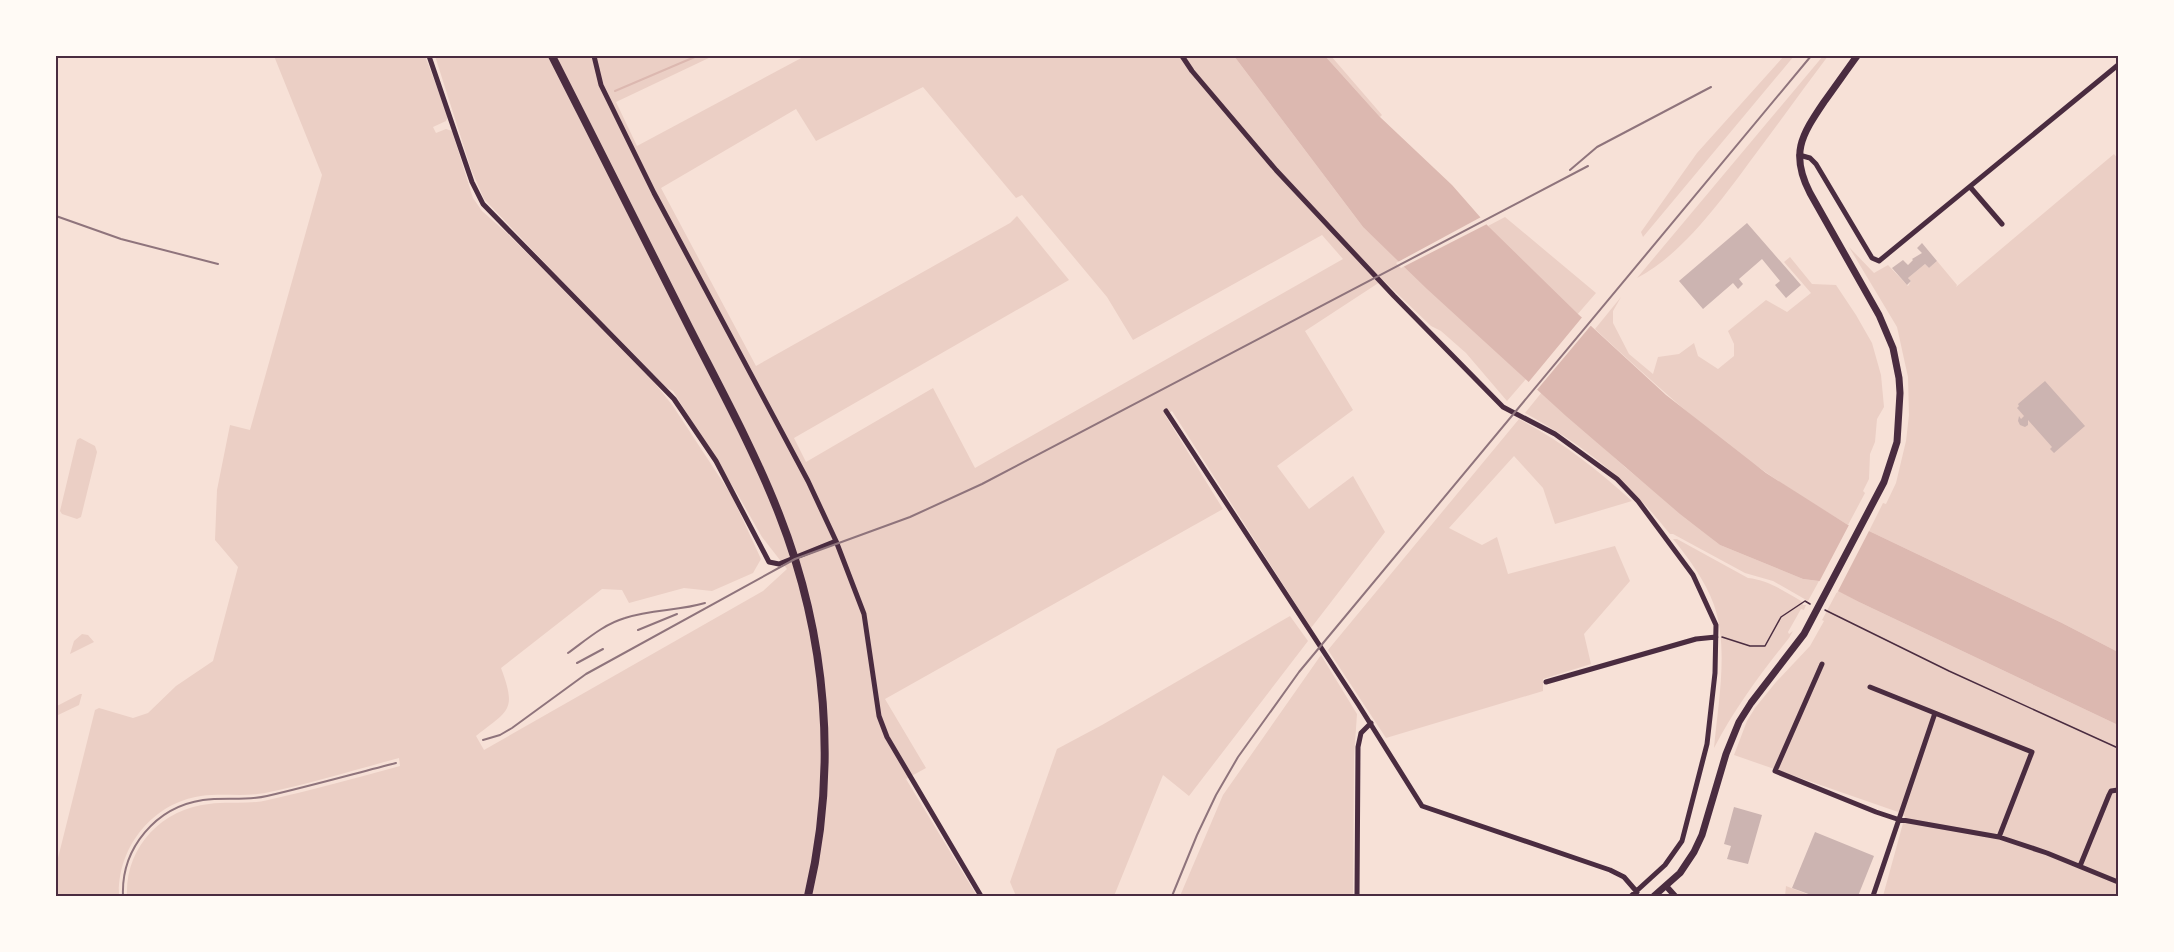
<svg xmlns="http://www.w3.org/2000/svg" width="2174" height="952" font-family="'Times New Roman',serif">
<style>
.green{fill:#ebcfc5;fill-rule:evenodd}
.water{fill:#dcb8b0}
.pier{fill:#f7e1d7}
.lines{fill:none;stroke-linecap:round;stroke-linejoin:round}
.stream{stroke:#dcb8b0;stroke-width:2}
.building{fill:#ccb4b1}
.path{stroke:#4a2c40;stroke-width:1.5}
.minor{stroke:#4a2c40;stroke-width:5}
.tertiary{stroke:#4a2c40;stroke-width:6}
.secondary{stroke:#4a2c40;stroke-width:7}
.primary{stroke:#4a2c40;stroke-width:8}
.rail{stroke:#8f747c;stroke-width:2}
.neatline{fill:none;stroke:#4a2c40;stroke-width:2}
</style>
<rect width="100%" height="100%" fill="#f7e1d7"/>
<!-- green -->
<path class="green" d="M274,56H425L448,116L446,121L433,127L436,133L446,129L452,131L473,198L482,211L508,234L653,381L673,406L732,496L761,559L753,573L712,591L684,588L629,603L622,590L602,589L501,668C517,711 509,710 476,736L484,750L763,591L787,569L762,537L738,495L673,391L666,387L564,283L484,199L471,169L435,56H713L616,102L637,146L805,56H1234L1363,227L1526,379L1507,401L1466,353L1441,331L1431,326L1383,280L1305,331L1353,410L1277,466L1309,509L1353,476L1385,532L1311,628L1172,411L1165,415L1223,509L885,699L926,768L906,779L977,896H127C125,848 161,809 209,804C228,801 248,805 268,800C312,790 356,778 400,766L399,758C354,770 310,784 265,793C244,797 222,793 201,796C152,803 117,848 119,896H56V866L95,710L99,708L133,718L148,713L176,686L213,661L238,567L215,540L217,490L230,425L250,430L322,175ZM923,87L1016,198L1022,195L1107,297L1133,340L1322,235L1343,259L975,468L933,388L806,462L794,438L1069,280L1017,216L1010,223L756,366L661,188L796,109L816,141Z
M1325,56H1331L1382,115L1380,117Z
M1784,56H1794L1643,237L1641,232L1697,153Z
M1823,56H1828C1804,88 1781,120 1757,152C1725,195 1685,253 1637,278Z
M2114,154L2118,159V652L2062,623L1869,531L1883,503L1886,504L1896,483L1906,441L1909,415L1908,377L1897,327L1849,247L1874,273L1888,265L1908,286L1911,281L1908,278L1925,264L1929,268L1937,261L1957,285L1956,287Z
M1505,217L1596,293L1563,331L1488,226Z
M1790,257L1812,284L1836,285L1856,315L1872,343L1881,375L1884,407L1877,419L1875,442L1870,454L1869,479L1863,491L1865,493L1848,525C1822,509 1796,493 1771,476C1708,433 1651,381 1595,329L1621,297L1613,311V323L1629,354L1653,374L1658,357L1679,354L1694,343L1698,356L1718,369L1734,356V344L1728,331L1766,300L1787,312L1811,293L1784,262Z
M1542,392L1626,468L1720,545L1803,579L1819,581L1808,601L1773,581L1745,573L1673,534H1670C1625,478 1588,448 1525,413Z
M1519,419C1562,442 1596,468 1632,501L1555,524L1543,488L1514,456L1449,528L1482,545L1497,537L1508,574L1615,546L1630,581L1584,634L1591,664L1543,679V691L1386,738L1328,650Z
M80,438L95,446L97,452L81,517L77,519L62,514L60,511L77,440Z
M1673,539H1677L1748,578C1768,580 1784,591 1801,601L1803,605H1806L1804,610L1801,609L1788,632L1789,634L1793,631L1789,638C1761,673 1735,708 1714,748C1718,704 1729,648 1714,605C1705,580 1689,559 1673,539Z
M1838,590L1859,602L2118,725V896H1883L1905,816L1900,815L1901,813L1734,755L1747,721L1755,708L1776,682L1810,646L1824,621L1822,620Z
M1290,616L1308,641L1189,796L1163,775L1114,896H1016L1010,882L1057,749L1102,725Z
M82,634L88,635L94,642L70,654L74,641Z
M1321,655L1357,714L1354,757L1353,896H1180L1223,795Z
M80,694H82L79,705L56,716L57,706Z
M1786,886L1812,896H1785Z"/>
<!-- water -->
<path class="water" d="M1234,56H1325L1380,117L1452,185L1488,226L1578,314L1666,395L1766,473L1848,525L1869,531L2062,623L2118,652V725L1859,602L1819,581L1803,579L1720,545L1680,514L1566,416L1427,289L1363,227Z"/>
<!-- pier -->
<path class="pier" d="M1483,216L1489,223L1401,268L1396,263Z
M1584,315L1593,323L1536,391L1527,384Z
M1850,523L1870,529L1837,593L1818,584Z"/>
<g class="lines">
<!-- stream -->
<path class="stream" d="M615,91L697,56"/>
</g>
<!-- building -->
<path class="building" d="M1747,223L1801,285L1786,298L1775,285L1780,281L1762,259L1739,279L1743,284L1738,289L1733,283L1703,309L1679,281Z
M1922,243L1937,261L1929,268L1925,264L1908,278L1911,281L1907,285L1892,268L1903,260L1908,265L1913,260L1912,259L1922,253L1917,248Z
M2045,381L2085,426L2054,453L2050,449L2052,447L2028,420V425L2025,427L2020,425L2018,421L2019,416L2021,419L2024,416L2017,408L2019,406L2018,404Z
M1734,807L1762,815L1748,864L1727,859L1731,846L1724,844Z
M1815,832L1874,856L1858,896H1814L1792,888Z"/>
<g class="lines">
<!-- path -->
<path class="path" d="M1825,610L1949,671L2118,748
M1722,637L1750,646H1765L1781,617L1805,601L1810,604"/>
<!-- minor -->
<path class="minor" d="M429,56L472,182L483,204L674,399L716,461L769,562L779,564L836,541
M594,56L601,85L654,193L808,481L836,541L864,614L879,716L887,737L981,896
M1182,56L1192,71L1276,170L1394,296L1503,407L1555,434L1617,479L1638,501L1693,575L1716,625L1715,673L1707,744L1682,841L1665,865L1631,896
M1799,155L1810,158L1816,164L1872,258L1879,261L2118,65
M1971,188L2002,224
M1166,411L1358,704L1422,806L1610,870L1624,877L1637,892
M1822,664L1775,771L1876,812L1897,819L1999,837
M1546,682L1696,639L1716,637
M1870,687L2032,752L1999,837L2047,853L2118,882
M2080,866L2109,795L2111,791L2118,790
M1357,896L1358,747L1361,733L1371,723
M1873,896L1935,713"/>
<!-- tertiary -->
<path class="tertiary" d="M1666,886L1675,896"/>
<!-- secondary -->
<path class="secondary" d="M1654,896L1680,873L1694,852L1702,835L1726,754L1739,722L1751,703L1804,634L1884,482L1897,442L1900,393L1899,378L1893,348L1879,315L1810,193C1790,154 1801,136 1824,102C1835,87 1846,71 1857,56"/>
<!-- primary -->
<path class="primary" d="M552,56C598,146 643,236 689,327C720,388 754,450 779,514C827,636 838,769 808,896"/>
<!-- rail -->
<path class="rail" d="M1570,170L1597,147L1711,87
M56,216L121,239L218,264
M638,630L677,614
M568,653C586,640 604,624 625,618C651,609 679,611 705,603
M577,663L603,649
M483,740L500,735L512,728L586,674L795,559L910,517L982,484L1588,166
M123,896C121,848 156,807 203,800C224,797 246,801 267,796C310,786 353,774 396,763
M1172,896L1197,835L1216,795L1238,757L1299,672L1811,56"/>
</g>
<!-- border -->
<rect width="2174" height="952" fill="none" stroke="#fffaf5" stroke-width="114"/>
<rect x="57" y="57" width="2060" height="838" class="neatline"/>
</svg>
